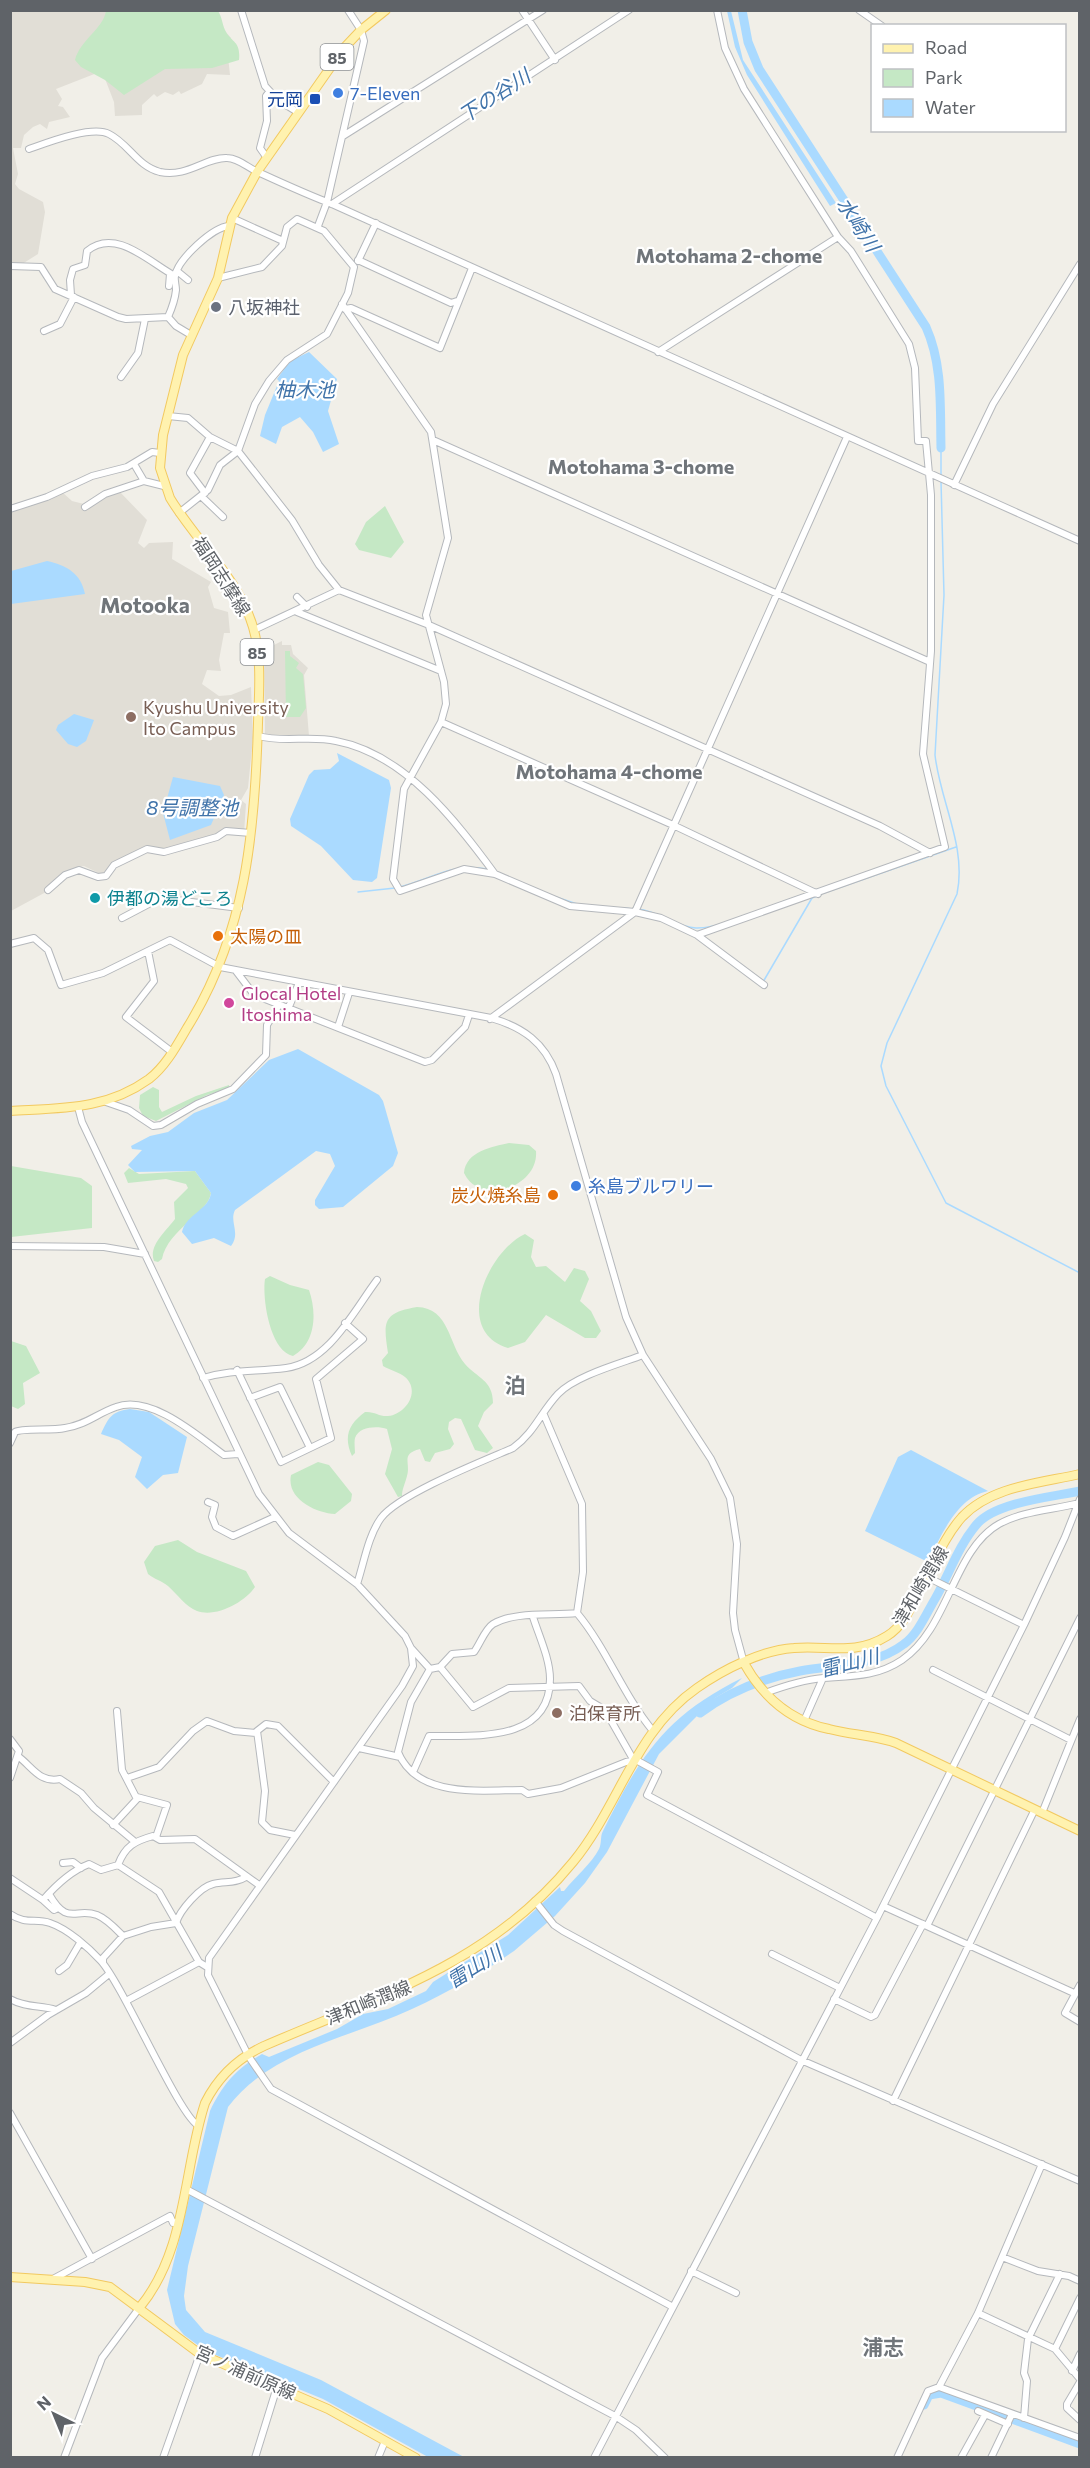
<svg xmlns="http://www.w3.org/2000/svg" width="1090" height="2468" font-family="Commissioner,'Noto Sans JP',sans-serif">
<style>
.education{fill:#e1ded6}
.green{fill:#c5e8c5}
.water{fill:#aadaff}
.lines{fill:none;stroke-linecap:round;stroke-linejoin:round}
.stream{stroke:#aadaff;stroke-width:1.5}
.river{stroke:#aadaff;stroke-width:9}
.minor-casing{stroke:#b5b8bc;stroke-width:8}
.major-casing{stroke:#f2c960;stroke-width:10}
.minor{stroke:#fff;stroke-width:6}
.major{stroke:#fff2af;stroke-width:8}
.shop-dot{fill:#3f7fe0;stroke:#fff;stroke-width:2}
.transit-dot{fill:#1a4fb4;stroke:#fff;stroke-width:2}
.worship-dot{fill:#6b7280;stroke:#fff;stroke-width:2}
.education-dot{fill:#8d6e63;stroke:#fff;stroke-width:2}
.culture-dot{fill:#0f9aa8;stroke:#fff;stroke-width:2}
.food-dot{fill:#e8710a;stroke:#fff;stroke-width:2}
.hotel-dot{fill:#d1479c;stroke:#fff;stroke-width:2}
.labels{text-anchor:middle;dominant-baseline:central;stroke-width:4.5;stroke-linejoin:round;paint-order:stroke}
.shield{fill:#fff;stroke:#8f9295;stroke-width:1.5}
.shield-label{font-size:16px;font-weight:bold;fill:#5f6368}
.shop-label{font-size:18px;fill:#366cbe;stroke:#fff;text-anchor:start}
.transit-label{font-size:18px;fill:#164399;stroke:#fff;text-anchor:end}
.worship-label{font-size:18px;fill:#5b616d;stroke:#fff;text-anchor:start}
.street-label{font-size:18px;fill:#5f6368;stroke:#fff}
.education-label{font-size:18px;fill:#785e54;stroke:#fff;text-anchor:start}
.culture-label{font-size:18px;fill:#0d838f;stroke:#fff;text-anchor:start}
.food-label{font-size:18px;fill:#c56008;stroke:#fff;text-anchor:start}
.hotel-label{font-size:18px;fill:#b23c85;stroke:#fff;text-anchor:start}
.water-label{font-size:20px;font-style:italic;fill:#4174aa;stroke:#fff}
.neighbourhood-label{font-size:20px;font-weight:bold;fill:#70757a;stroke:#fff}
.quarter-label{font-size:21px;font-weight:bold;fill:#70757a;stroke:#fff}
</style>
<rect width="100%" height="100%" fill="#f1efe8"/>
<!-- education -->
<path class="education" d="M11,11H214L216,28L225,31L231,38H226L230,75L207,74L202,84L181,94L179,91L173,95L165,92L157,97L154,94L142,105V115L115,116L114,102L102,71L56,89L62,99L58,106L63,107L70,117L49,122L47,129L40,124L33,127L24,135L21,148H13L18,174L15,184L19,189L43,202L45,212L38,254L11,271Z
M119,491L147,520L138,543L144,548L149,543L173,542L172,559L211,582L208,587L214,608L228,612L230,633H224L219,660L221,671L207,670L202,684L219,696L231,695L251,687L253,738L248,788L241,800L246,804L244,833L218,834L164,849L143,847L103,875L84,866L79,867L59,877L46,888V892L11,911V512L62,492L72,501L84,504Z
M282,641V645H291L293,654L308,668L304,675L309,736L273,738L265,734L264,650Z"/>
<!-- green -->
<path class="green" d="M106,11H218C222,17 222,23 225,30C231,43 241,40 239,60L212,68L165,69L124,95L105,80L81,67L75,60C80,40 103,29 106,11Z
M385,506L404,542L391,558L359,550L355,544L366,522Z
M285,651H290V656L299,663L296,668L303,674L306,708L300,717H286Z
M229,1085V1088L207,1095L156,1121L143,1116L139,1108L140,1095L153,1087L159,1090V1107L162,1112L196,1096Z
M509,1143L529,1145L536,1151C539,1187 480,1207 464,1173C466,1151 492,1147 509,1143Z
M11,1166L81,1178L92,1186V1228L11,1237Z
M129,1168L139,1174L195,1171L211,1193C208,1214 168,1229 162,1259L158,1262L154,1261C148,1246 166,1231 175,1219L174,1202L188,1188L186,1184L166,1179L128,1183L124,1173Z
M525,1234L534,1240L531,1257L536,1267L546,1266L565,1282L574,1268L585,1271L589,1279L580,1301L591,1311L601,1331L596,1338H585L546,1315L525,1342L508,1348C452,1331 488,1251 525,1234Z
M270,1276L290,1285L309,1290C317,1313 316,1343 293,1356C270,1351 262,1299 265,1279Z
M417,1307C450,1308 448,1344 465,1364C477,1378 493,1380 493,1403L484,1412L478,1426L493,1448L487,1453L475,1450L461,1419L455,1418L449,1422L448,1429L454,1444L450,1449L435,1453L430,1462L425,1461L420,1449C400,1454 411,1462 407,1476C405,1484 402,1489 402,1496L398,1497L385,1474L392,1449L387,1429C378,1426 359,1426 355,1438C354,1442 355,1449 355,1453L352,1456C343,1436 349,1424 365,1412C374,1411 380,1417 388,1416C406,1414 421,1391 405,1377C399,1372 390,1370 383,1366L382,1360L388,1353C383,1321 383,1313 417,1307Z
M11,1341L26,1346L40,1373L23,1383L25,1404L18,1409L11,1406Z
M318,1462L329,1465L352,1494L351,1501L335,1514C316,1513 286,1499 291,1475Z
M178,1540L197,1552L246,1571L255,1587C245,1602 216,1618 197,1611C186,1607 177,1594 168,1586C162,1581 154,1579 148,1574L144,1562L155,1546Z"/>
<!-- water -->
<path class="water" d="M727,11H731L743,60L836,203L830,206L747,75L735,47Z
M309,352L337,379L328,411L339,444L323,452L313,432L300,417L282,427L276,444L260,436L265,415L279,381L277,379L290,361Z
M47,561C66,565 81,573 85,594L11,604V571Z
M74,714L94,720L86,741L77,747L68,744L56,730L58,725Z
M337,753L389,780L391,788L377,878L372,882L353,880L321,846L291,826L290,819L309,775L314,770L330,769L339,761Z
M173,777L220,786L224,795L211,825L170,840L163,813Z
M298,1049L379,1095L383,1101L398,1153L393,1166L343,1207L319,1209L315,1205V1200L335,1166L330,1154L316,1151L235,1210C229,1222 241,1233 231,1246L214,1238L192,1244L182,1232C186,1214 209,1210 211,1193L195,1171L135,1172L128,1165L142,1150L132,1149L131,1146L150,1136L168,1132L194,1113L227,1100L269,1060Z
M130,1409L149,1412L187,1437L178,1473L163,1475L147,1489L135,1477L142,1457L119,1440L101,1434C108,1418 112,1411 130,1409Z
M911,1450L988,1491C956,1498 941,1536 928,1562L865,1531L898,1457Z
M742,1678L732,1688L715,1698L659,1754L607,1852L585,1883L555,1916L514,1951L487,1969L483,1964L467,1974L465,1982C447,1991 430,2001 412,2009C350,2038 271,2050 228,2107L188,2266L184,2296L186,2310L205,2332L321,2380L464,2457H428L323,2399L206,2351L184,2335L175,2324L167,2290L210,2111C223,2084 236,2069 262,2054L269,2057L337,2029L363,2014L388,2009L426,1991L433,1982L508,1935L560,1887L561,1891H564C574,1878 592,1863 599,1849C602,1843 600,1836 603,1831C640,1756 665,1716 742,1678Z"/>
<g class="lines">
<!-- stream -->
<path class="stream" d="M941,477V448
M941,481L944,595L935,755C940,801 967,847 957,894L887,1043L881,1066L886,1086L946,1203L1080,1273
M400,887C431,879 455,862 487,869
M358,892L395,888
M821,894L956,847
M556,897L577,904
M623,908L633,909
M638,909C659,911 676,927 696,928C720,929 774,904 799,896
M763,982L812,898L817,896"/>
<!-- river -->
<path class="river" d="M742,10L748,42L759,69L926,327C943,365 940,407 941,448
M700,1713C730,1691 763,1678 800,1671C835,1664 874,1667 904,1644C918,1634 926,1614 935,1599C949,1575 958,1546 977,1524C996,1502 1052,1497 1080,1491
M924,2405L929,2395L941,2393L1080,2444"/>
<!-- minor casing -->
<g class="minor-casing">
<path id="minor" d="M241,10L265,86L278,100L299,113
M522,10L555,60
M859,10L882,26
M343,136L543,10
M29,149C46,143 92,125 109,134C129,144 137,166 160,172C187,178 206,157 227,158C239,158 249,169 260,173C284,184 308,195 332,204L1080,541
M267,158L260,148L267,121L266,96L269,92
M332,204L629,10
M232,218L283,241
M318,226L327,202L364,41L361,30L348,10
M358,260L451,303L457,301
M358,261L376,223
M10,266L41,267L55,289L118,317L126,319L168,317
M177,271L188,280
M169,286L170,274
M71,295L70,280L73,269L85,265L87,251C116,227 150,263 175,276
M342,304L431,432L448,538L426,615L444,682L446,704L441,722L404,789L393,879L400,891L464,869L495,874L570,906L635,912L661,918L697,935L764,985
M345,309L351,308L440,348L472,268
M44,331L60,324L74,297
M191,335L176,326L168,317C172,308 175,300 176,290C176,285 174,280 175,276C178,259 213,227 229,226
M658,352L838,237
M121,377L138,353L145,319
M168,416L188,418L210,437L238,451L292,520L319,565L339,590L429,625L880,826L930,853
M433,440L930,662
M134,464L144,481L164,486
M954,485L993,404L1080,264
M205,493L190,473L210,437
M201,496L223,517
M85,507L105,494L144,481
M10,509L47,497L92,476L127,467L152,452L160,453
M179,513L208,490L220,465L238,451L255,404L269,381L287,360L327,334L348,293L354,267L324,231L297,219L287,227L282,246L262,267L218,278
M297,597L307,607
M297,612L441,671
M254,630L339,590
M441,722L673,825L818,894
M258,736C284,743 310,735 336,741C405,754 456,821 495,874
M48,890L65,875L79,870L98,877L106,876L114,865L147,849L164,852L217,837L226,831L251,833
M122,918L160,898L239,908
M697,935L945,847L923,754L931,651V495L926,441H918L915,368L909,344L851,251L838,237L744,89L725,48L717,10
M10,944L34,938L48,950L61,985L103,973L170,940L220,967L491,1018C523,1027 545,1043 556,1074L626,1317L643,1355L711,1459L730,1498L737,1544L733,1613L735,1630L744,1663
M148,951L154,981L126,1017L172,1052
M236,971L252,992L265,999L425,1062L432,1060L465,1027L469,1015
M288,1009L299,983
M490,1019L635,912L847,437
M338,1027L349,993
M106,1102L129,1110L153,1126L161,1125L197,1104L233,1089L266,1055L267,1025L279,1005
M78,1107L82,1122L259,1494L289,1533L357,1584L405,1636L411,1648L413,1666L402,1686L209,1958L208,1975L249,2057L271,2089L673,2307
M10,1246L104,1247L145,1254
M237,1370L281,1462L331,1438L316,1379L363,1339L345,1323
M203,1378C233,1369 256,1372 286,1368C329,1362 353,1312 377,1280
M250,1398L280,1387L310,1448
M544,1415L582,1504L583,1572L577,1613C607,1649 623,1695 653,1731
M10,1443L15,1432C22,1428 52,1431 65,1428C86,1425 98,1413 116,1407C151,1394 198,1436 224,1455L238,1454
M208,1502L215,1505L212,1517L216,1527L233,1536L275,1517
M927,1577L1024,1625
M357,1584C364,1563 368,1536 381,1518C399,1494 483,1461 513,1448C534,1433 541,1412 558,1394C575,1376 619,1364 643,1355
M411,1648L430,1669
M440,1667L473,1707L509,1688L579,1686L590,1701L605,1710L633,1759
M430,1669L411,1702L398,1752C417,1799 482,1790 522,1790L528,1794L561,1788L626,1762L636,1760L658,1772L647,1795L877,1918
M430,1669L440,1667L452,1654L474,1652C480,1644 485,1629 493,1624C515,1611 552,1616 577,1613
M933,1670L1071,1740
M765,1693C784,1686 802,1680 823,1678C851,1676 877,1677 902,1660C949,1628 953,1550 999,1524C1022,1511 1053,1510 1079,1503
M804,1721L823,1678
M10,1739L19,1751L10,1778
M359,1748L400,1757
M19,1757C33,1768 40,1783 60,1779L81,1793L94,1808L134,1841
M413,1772L429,1736C473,1735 550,1744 550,1679C550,1659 539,1636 533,1617
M127,1778L159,1767L193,1731L207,1721L234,1731L256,1733
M137,1797L167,1805L156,1837
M1042,1813L1080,1719
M113,1825L137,1799L122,1770L117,1711
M295,1835L270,1830L262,1822L265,1791L257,1731L266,1724L278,1726L334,1782
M63,1863L73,1862L81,1868
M118,1865C125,1846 135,1841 153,1836L160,1840L195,1839L259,1885
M10,1878L43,1900C56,1885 71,1871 89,1864L101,1870L118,1865L159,1892L199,1962L207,1967
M49,1894C68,1927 75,1907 97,1915C107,1919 116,1929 123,1936
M43,1900L54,1910L58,1908
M535,1901L554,1925L563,1931L801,2060L1080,2181
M883,1906L1074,1993
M10,1914C26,1925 35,1918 50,1923C68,1929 89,1948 101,1961C124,1987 180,2118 199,2126
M176,1923C180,1910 200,1887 213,1884C225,1881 235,1884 246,1877
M927,1926L1080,1618
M772,1954L840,1988
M103,1963V1958L123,1936L151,1927L176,1923
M59,1971L67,1965L80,1943
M1080,1985L1065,2013L1080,2022
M10,1999C26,2008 40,2005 56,2010
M834,1999L871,2017L875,2015L923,1924
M126,2001L199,1962
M10,2043L48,2015L86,1993L109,1974
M893,2101L1035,1809
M10,2113L92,2259
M186,2189L615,2416L636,2430L665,2458
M1002,2257L1038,2271L1069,2276L1080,2281
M691,2271L736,2293
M53,2279L170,2216L173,2223L177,2222
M978,2313L1055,2349L1080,2379
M1055,2349L1080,2298
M1072,2371L1080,2354
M1080,2382L1067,2404V2408L1080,2420
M939,2387L978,2313L1042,2164
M978,2411L1008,2424
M1024,2418L1027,2381L1024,2373L1028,2339L1060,2274
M64,2458L102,2358L140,2307
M163,2458L200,2354
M255,2458L277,2387
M378,2458L385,2441
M594,2458L877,1918L1024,1625L1065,1537L1080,1499
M897,2458L928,2391L939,2387L1080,2438
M961,2458L985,2415
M991,2458L1012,2414"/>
</g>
<!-- major casing -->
<g class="major-casing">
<path id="major" d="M10,1111C62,1108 106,1110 149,1079C166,1066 177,1045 187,1028C246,933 255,832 258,723C259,693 262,657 253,627C239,579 196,541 170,498L160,468L163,435L183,355L218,278L232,218L257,172L344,48L361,30L386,10
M744,1663C763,1697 790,1721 829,1729C851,1735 874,1735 896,1743L1080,1831
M10,2277L85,2282L110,2287L200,2354L328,2409L416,2458
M140,2307C187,2250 183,2170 205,2103C218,2077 238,2058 264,2046C379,1996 490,1964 573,1862C619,1806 635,1731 697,1688C724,1669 762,1650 794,1648C828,1645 855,1656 887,1636C905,1625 913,1603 922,1585C934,1563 945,1536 962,1517C991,1486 1041,1483 1080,1474"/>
</g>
<!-- minor -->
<use href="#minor" class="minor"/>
<!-- major -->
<use href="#major" class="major"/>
</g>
<!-- markers -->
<g class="shop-dot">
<circle cx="338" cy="93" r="6"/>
<circle cx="576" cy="1186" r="6"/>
</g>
<rect class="transit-dot" x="309" y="93" width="12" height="12" rx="3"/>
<circle class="worship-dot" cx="216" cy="307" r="6"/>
<g class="education-dot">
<circle cx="131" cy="717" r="6"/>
<circle cx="557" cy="1713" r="6"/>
</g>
<circle class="culture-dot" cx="95" cy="898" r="6"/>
<g class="food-dot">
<circle cx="218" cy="936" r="6"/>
<circle cx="553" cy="1195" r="6"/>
</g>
<circle class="hotel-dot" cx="229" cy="1003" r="6"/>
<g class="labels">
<!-- shield labels -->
<g class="shield">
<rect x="320.5" y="44" width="33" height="26" rx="4.5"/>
<rect x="240.5" y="639" width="33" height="26" rx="4.5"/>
</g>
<g class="shield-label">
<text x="337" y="57">85</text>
<text x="257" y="652">85</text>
</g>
<!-- shop labels -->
<g class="shop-label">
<text x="350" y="93">7-Eleven</text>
<text x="588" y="1186">糸島ブルワリー</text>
</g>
<!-- transit labels -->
<g class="transit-label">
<text x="303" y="99">元岡</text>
</g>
<!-- worship labels -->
<g class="worship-label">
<text x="228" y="307">八坂神社</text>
</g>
<!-- street labels -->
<g class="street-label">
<text transform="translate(222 576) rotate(57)">福岡志摩線</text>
<text transform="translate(920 1586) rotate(-59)">津和崎潤線</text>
<text transform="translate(368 2002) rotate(-22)">津和崎潤線</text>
<text transform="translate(246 2372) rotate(24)">宮ノ浦前原線</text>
</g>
<!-- education labels -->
<g class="education-label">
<text x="143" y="707">Kyushu University<tspan x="143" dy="21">Ito Campus</tspan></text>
<text x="569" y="1713">泊保育所</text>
</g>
<!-- culture labels -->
<g class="culture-label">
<text x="107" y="898">伊都の湯どころ</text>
</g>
<!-- food labels -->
<g class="food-label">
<text x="230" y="936">太陽の皿</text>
<text x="541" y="1195" text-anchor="end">炭火焼糸島</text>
</g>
<!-- hotel labels -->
<g class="hotel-label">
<text x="241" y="993">Glocal Hotel<tspan x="241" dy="21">Itoshima</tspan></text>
</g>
<!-- water labels -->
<g class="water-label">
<text transform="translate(494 95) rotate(-33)">下の谷川</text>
<text transform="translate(859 224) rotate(57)">水崎川</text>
<text x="305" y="389">柚木池</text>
<text x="192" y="807">8号調整池</text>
<text transform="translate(849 1662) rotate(-14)">雷山川</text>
<text transform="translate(474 1966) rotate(-32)">雷山川</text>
</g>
<!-- neighbourhood labels -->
<g class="neighbourhood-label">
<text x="729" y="255">Motohama 2-chome</text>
<text x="641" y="466">Motohama 3-chome</text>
<text x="609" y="771">Motohama 4-chome</text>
</g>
<!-- quarter labels -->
<g class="quarter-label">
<text x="145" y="604">Motooka</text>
<text x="515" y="1384">泊</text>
<text x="883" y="2346">浦志</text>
</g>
</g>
<!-- border -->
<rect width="1090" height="2468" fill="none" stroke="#5f6368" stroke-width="24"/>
<!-- legend -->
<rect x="871" y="24" width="195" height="108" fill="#ffffff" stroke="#bfc1c3" stroke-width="1.5"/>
<rect x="883" y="44" width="30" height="9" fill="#fff2af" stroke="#bfc1c3" stroke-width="1.5"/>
<text x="925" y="54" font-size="18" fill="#5f6368">Road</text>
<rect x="883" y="69" width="30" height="18" fill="#c5e8c5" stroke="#bfc1c3" stroke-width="1.5"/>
<text x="925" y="84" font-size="18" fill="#5f6368">Park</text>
<rect x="883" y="99" width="30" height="18" fill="#aadaff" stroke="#bfc1c3" stroke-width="1.5"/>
<text x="925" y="114" font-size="18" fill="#5f6368">Water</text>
<!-- north arrow -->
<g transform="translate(54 2414) rotate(317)" stroke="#ffffff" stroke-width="4.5" paint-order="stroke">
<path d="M0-4.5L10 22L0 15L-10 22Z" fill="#5f6368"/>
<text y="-9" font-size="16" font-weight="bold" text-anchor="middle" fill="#5f6368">N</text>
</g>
</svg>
